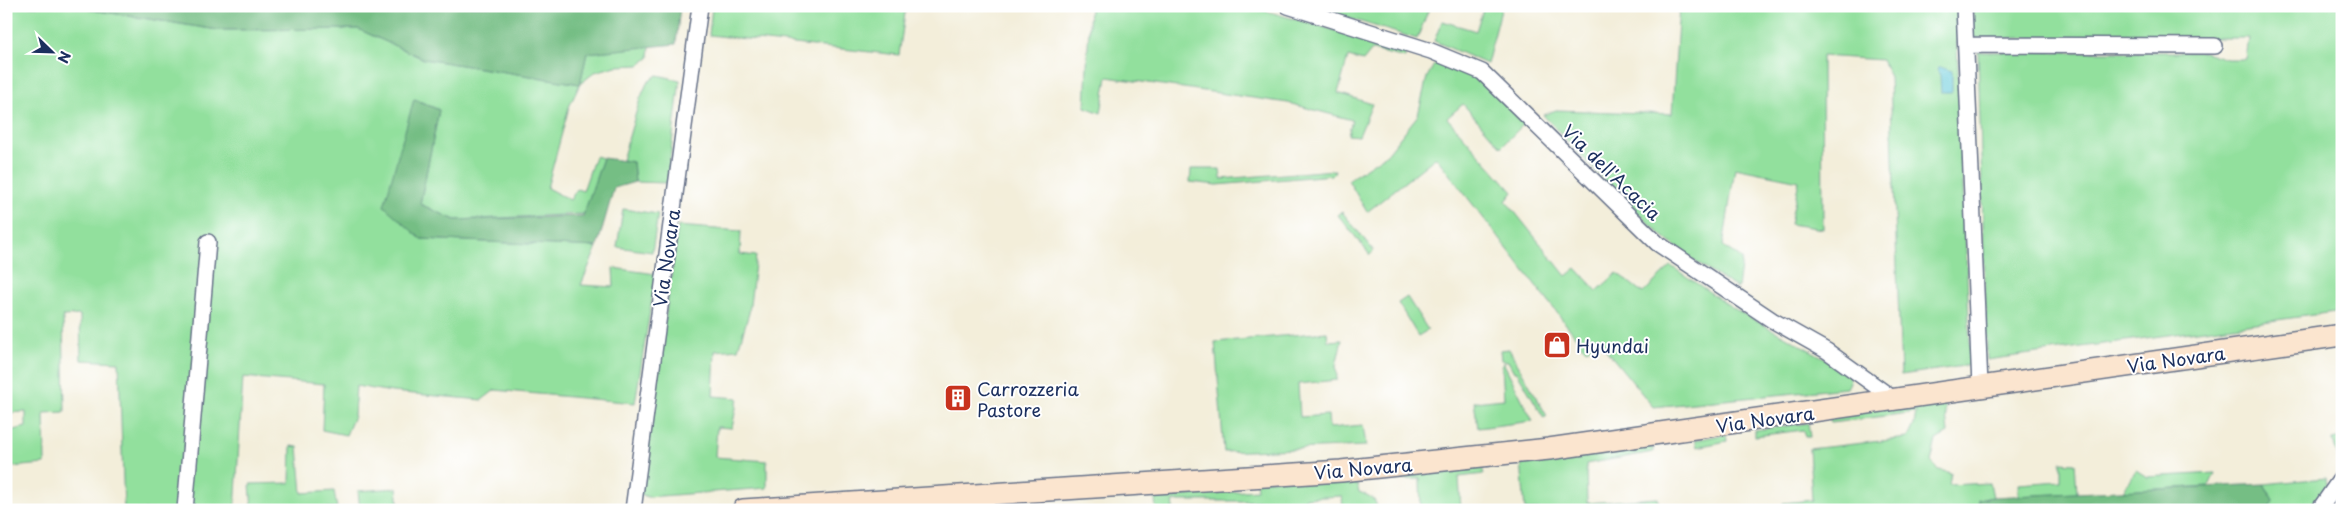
<svg xmlns="http://www.w3.org/2000/svg" width="2348" height="516" font-family="'Playpen Sans',sans-serif">
<style>
.green{fill:#92e09d;stroke:#56887e}
.forest{fill:#75be84;stroke:#487671}
.water{fill:#5ec8d8;stroke:#3c7c9b}
.lines{fill:none;stroke-linecap:round;stroke-linejoin:round}
.street-casing{stroke:#677289;stroke-width:18}
.secondary-casing{stroke:#677289;stroke-width:24}
.street{stroke:#fff;stroke-width:15}
.secondary{stroke:#fbe5cf;stroke-width:21}
.labels{text-anchor:middle;dominant-baseline:central;stroke-width:4;stroke-linejoin:round;paint-order:stroke}
.street-label{font-size:18px;fill:#1b2f5e;stroke:#fff}
.poi-label{font-size:18px;fill:#1b2f5e;stroke:#fff;text-anchor:start}
</style>
<rect width="100%" height="100%" fill="#fff"/>
<filter id="ink" filterUnits="userSpaceOnUse"><feTurbulence type="fractalNoise" baseFrequency=".02" numOctaves="2"/><feDisplacementMap in="SourceGraphic" scale="10" xChannelSelector="R" yChannelSelector="G"/><feConvolveMatrix kernelMatrix="1 2 1 2 8 2 1 2 1" color-interpolation-filters="sRGB"/></filter>
<filter id="wash" filterUnits="userSpaceOnUse"><feTurbulence type="fractalNoise" baseFrequency=".0096" numOctaves="4" result="noise"/><feDisplacementMap in="SourceGraphic" scale="20" xChannelSelector="R" yChannelSelector="G"/><feGaussianBlur stdDeviation="1.12" result="paint"/><feColorMatrix in="noise" values="0 0 0 0 0 0 0 0 0 0 0 0 0 0 0 0 0 1.4 0 .05"/><feComposite in="paint" operator="in"/></filter>
<g filter="url(#wash)">
<rect width="100%" height="100%" fill="#f3eeda"/>
<!-- green -->
<path class="green" d="M6,6H67L218,30L358,29L424,59L580,84L587,53L650,46L649,58L639,65L616,66L595,72L580,84L569,107L547,188L570,200L577,189L583,191L595,156L603,158L584,214L455,220L420,204L439,110L415,99L421,239L597,247L581,285L614,287L613,268L656,274L635,403L495,390L482,400L392,392L356,386L354,416L346,435L322,430L324,384L243,377L235,510H124L119,362L81,360L80,315L63,316L65,412L44,413L45,464L9,467V431L26,427V412L6,413Z
M712,6H906L899,55L709,35Z
M1090,6H1248L1405,50V58L1372,50L1363,61L1348,57L1338,93L1372,104L1359,136L1348,135L1352,120L1288,103L1107,77L1101,113L1085,107Z
M1309,6H1430L1417,39Z
M1484,6H1502L1487,64L1434,41L1442,21L1476,31Z
M1679,6L1742,10L1743,6H1958L1957,46L1971,365L1901,375L1890,77L1882,60L1822,56L1823,229L1790,224L1799,181L1735,168L1723,246L1742,259L1738,288C1661,248 1603,177 1543,115L1556,110L1672,114Z
M1973,6H2342V311L1987,360L1978,52H2205L2227,59H2246L2249,38H1972Z
M1442,61L1480,75L1526,122L1501,147L1463,104L1447,118L1513,192L1506,201L1566,276L1576,268L1597,291L1617,273L1643,293L1671,266L1733,308L1839,366L1848,373L1850,382L1847,388L1653,407L1598,340L1586,350L1436,157L1367,212L1348,180L1387,154L1418,115L1427,77L1434,65Z
M657,75L680,80L667,183L635,182L633,162L622,160L640,99L647,83Z
M1191,169H1220L1221,179L1335,170L1333,175L1217,185L1190,182Z
M623,209L658,214L652,252L617,247Z
M1342,212L1374,251L1370,255L1338,215Z
M678,226L741,231L740,254L756,256L749,313L738,349L715,351L713,396L738,398L732,428L717,427L715,457L767,461V488L647,497L641,494Z
M1407,297L1428,330L1418,336L1398,303Z
M1327,332L1328,341L1342,340L1336,365L1337,380L1298,384L1300,417L1328,415L1329,428L1363,425L1366,446L1224,452L1215,342Z
M1509,349L1547,416L1544,418L1517,372H1514L1508,361L1501,360L1500,350Z
M1503,362L1533,421L1478,428L1474,402L1504,399L1502,366Z
M1944,397L1948,433L1936,440L1931,462L1939,470L1951,473L1949,485L1990,483L1993,497L1978,500L1979,510H1770L1783,509V503L1812,500L1809,449L1908,438L1914,425L1916,412L1831,423L1828,414Z
M1808,423L1810,437H1805L1803,430L1755,436V430Z
M1726,434L1727,441L1697,447L1695,440Z
M2342,438V462L2340,464L2333,440Z
M1653,445V452L1586,464L1587,503L1658,498L1659,510H1525L1521,461Z
M291,446L298,447L302,493L334,491L337,508L252,510L250,484L290,483Z
M2061,462L2075,463L2077,493L2019,496L2018,484L2061,481Z
M1481,464L1484,474L1459,477L1461,510H1421L1420,479L1368,480L1367,474Z
M2136,470L2147,477L2215,473L2209,486L2123,491Z
M1354,473L1359,492C1369,496 1377,498 1377,510H1343L1342,496L1305,498V510H1270V501H1174L1173,510H1156L1155,498L1257,490L1256,481Z
M2325,478L2328,485L2309,510H2269L2274,501L2264,484Z
M397,488L399,506L360,510L358,491Z
M2342,493V509H2329Z
M986,501L987,510H891Z"/>
<!-- forest -->
<path class="forest" d="M67,6H680L676,44L587,53L580,84L424,59L358,29L218,30Z
M414,99L439,110L420,204L455,220L583,216L603,158L633,162L635,182L614,188L597,247L421,239L384,206Z
M2264,484L2274,501L2269,510H1979L1978,500L1993,497Z"/>
<!-- water -->
<path class="water" d="M1940,67L1952,71V92H1941L1940,75L1937,70Z"/>
</g>
<g filter="url(#ink)">
<g class="lines">
<!-- street casing -->
<g class="street-casing">
<path id="street" d="M1288,6L1431,51L1482,72L1657,243L1772,320L1827,351L1895,400
M1964,6L1980,386
M1966,45L2215,46
M185,510L208,242
M633,510L700,6
M2319,510L2342,477"/>
</g>
<!-- secondary casing -->
<g class="secondary-casing">
<path id="secondary" d="M743,510L1341,471L1549,449L2342,335"/>
</g>
<!-- street -->
<use href="#street" class="street"/>
<!-- secondary -->
<use href="#secondary" class="secondary"/>
</g>
</g>
<!-- icons -->
<defs>
<g id="shop-square" transform="scale(1.4375)"><rect x="-9" y="-9" width="18" height="18" rx="4" fill="#c8321e" stroke="#fff"/><path d="M-5-2.5h2.3a2.7 3.5 0 0 1 5.4 0H5L5.5 6h-11ZM-1.5-2.5h3a1.5 2.3 0 0 0-3 0Z" fill="#fff"/></g>
<g id="building-square" transform="scale(1.4375)"><rect x="-9" y="-9" width="18" height="18" rx="4" fill="#c8321e" stroke="#fff"/><path d="M-4-6H4V6H1V3H-1V6H-4ZM-2.5-4.3h1.7v1.8h-1.7ZM.8-4.3h1.7v1.8H.8ZM-2.5-1h1.7V.8h-1.7ZM.8-1h1.7V.8H.8Z" fill="#fff"/></g>
</defs>
<g fill-rule="evenodd">
<use href="#shop-square" x="1557" y="345"/>
<use href="#building-square" x="958" y="398"/>
</g>
<g class="labels">
<!-- street labels -->
<g class="street-label">
<text transform="translate(1612 172) rotate(44)">Via dell'Acacia</text>
<text transform="translate(666 258) rotate(-82)">Via Novara</text>
<text transform="translate(2176 359) rotate(-8)">Via Novara</text>
<text transform="translate(1765 419) rotate(-8)">Via Novara</text>
<text transform="translate(1363 468) rotate(-5)">Via Novara</text>
</g>
<!-- poi labels -->
<g class="poi-label">
<text x="1576" y="345">Hyundai</text>
<text x="977" y="388">Carrozzeria<tspan x="977" dy="21">Pastore</tspan></text>
</g>
</g>
<!-- margin -->
<rect width="2348" height="516" fill="none" stroke="#fff" stroke-width="25"/>
<!-- north arrow -->
<g transform="translate(52 52) rotate(113)" stroke="#ffffff" stroke-width="4" paint-order="stroke">
<path d="M0-4L9 19L0 12L-9 19Z" fill="#1b2f5e"/>
<text y="-8" font-size="14" font-weight="bold" text-anchor="middle" fill="#1b2f5e">N</text>
</g>
</svg>
